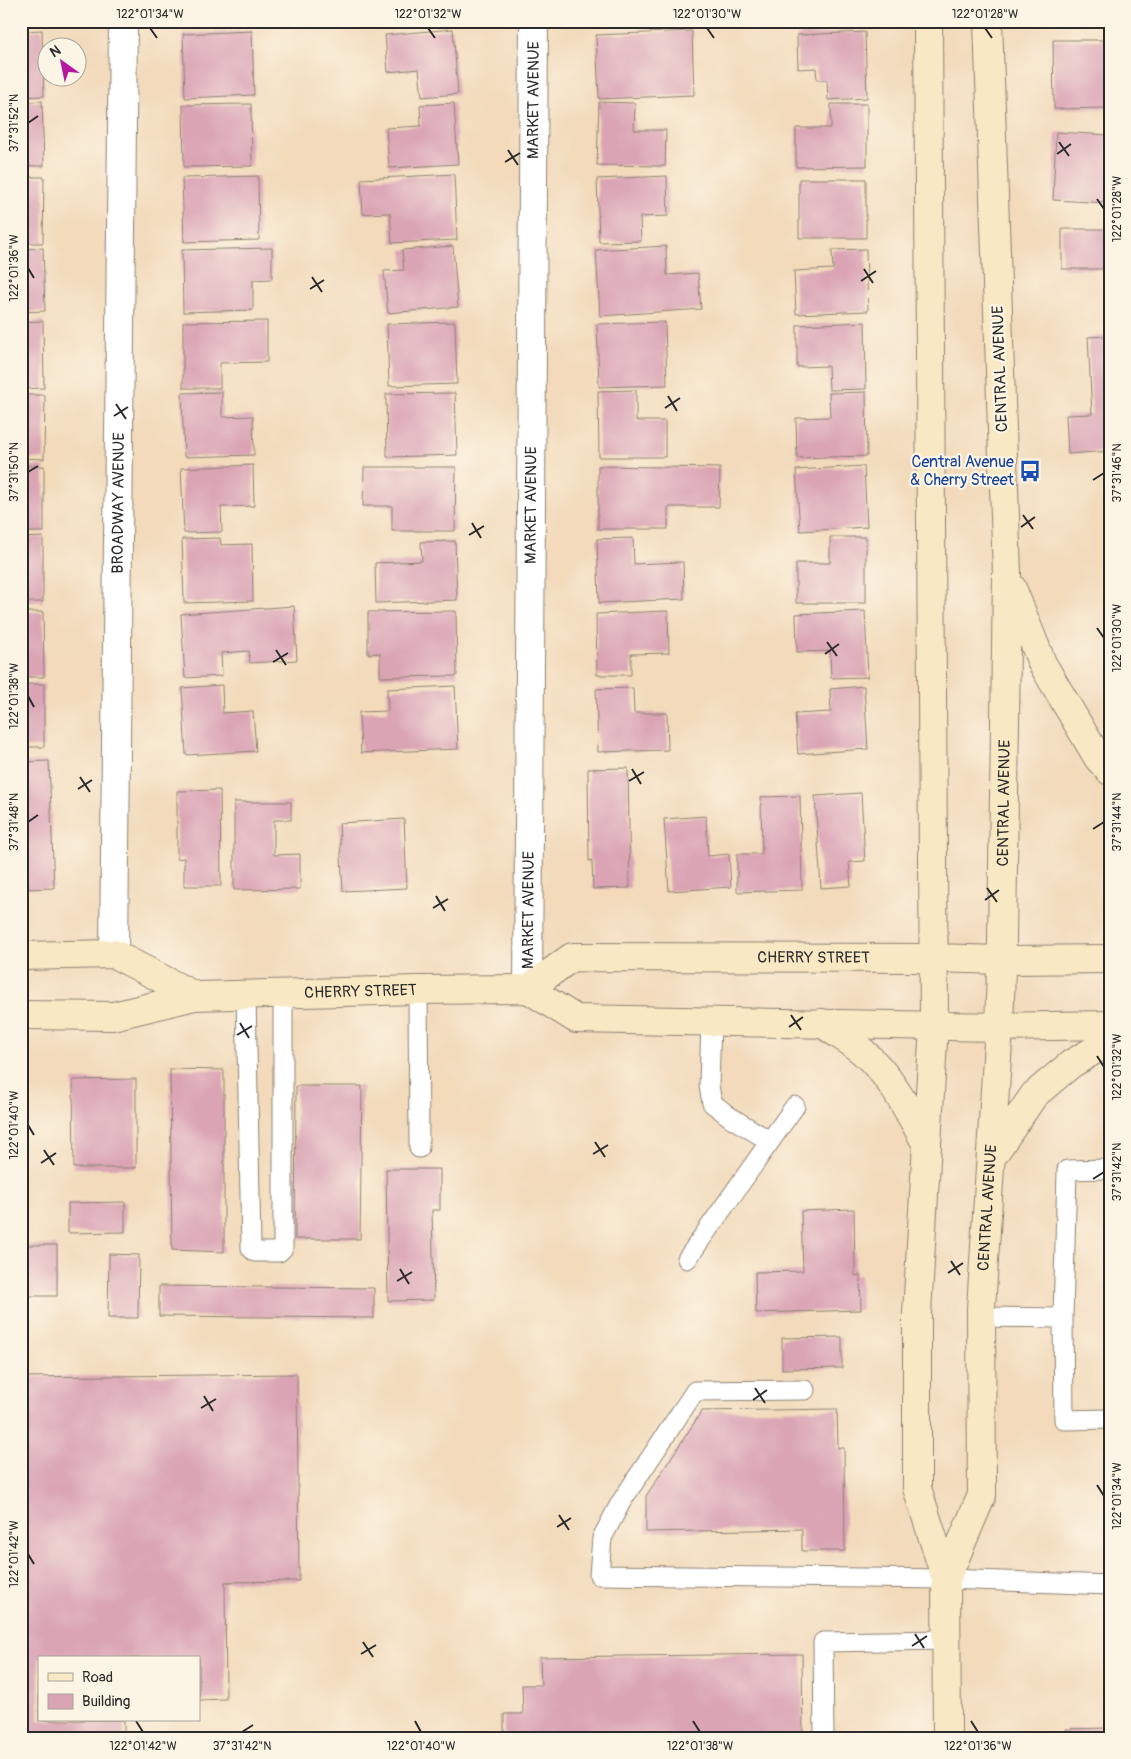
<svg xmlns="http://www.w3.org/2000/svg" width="1131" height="1759" font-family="Pangolin,sans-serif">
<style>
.building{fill:#daa4b5}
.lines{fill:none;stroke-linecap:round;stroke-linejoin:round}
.lane-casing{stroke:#8e8273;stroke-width:21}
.street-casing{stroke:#8e8273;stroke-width:30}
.secondary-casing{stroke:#8e8273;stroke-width:30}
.lane{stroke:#fff;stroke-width:19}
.street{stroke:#fff;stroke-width:28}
.secondary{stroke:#f8e8c3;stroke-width:28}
.ticks{fill:none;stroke:#2b2b2b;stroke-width:2}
.labels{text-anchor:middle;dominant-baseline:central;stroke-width:4.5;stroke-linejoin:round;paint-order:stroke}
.street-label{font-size:16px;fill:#2b2b2b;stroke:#fcf5e5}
.transit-label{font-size:16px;fill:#164399;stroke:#fcf5e5;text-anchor:end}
.neatline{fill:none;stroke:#2b2b2b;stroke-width:2}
.ticks-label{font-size:12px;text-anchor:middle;fill:#2b2b2b}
</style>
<rect width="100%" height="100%" fill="#fcf5e5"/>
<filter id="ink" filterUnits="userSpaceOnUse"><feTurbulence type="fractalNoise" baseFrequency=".02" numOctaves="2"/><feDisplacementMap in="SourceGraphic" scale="10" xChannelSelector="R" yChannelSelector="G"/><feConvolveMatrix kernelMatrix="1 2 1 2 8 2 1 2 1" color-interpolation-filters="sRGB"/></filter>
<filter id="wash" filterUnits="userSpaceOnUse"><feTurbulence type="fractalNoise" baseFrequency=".0096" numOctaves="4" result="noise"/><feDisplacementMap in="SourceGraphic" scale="20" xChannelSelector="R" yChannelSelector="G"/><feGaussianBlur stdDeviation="1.12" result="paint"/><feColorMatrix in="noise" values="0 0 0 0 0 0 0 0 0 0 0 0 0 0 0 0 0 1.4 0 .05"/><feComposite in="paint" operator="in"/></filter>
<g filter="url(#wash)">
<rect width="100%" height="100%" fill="#f2dabb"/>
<g id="blocks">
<!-- building -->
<path class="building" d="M599,21H647V23L600,26Z
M788,21H815V23L788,24Z
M453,29L458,94L422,97L419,69L388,72L385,35Z
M42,30L44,96L21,97V31Z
M252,31L254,95L185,98L183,34Z
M692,31L694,95L599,99L596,35Z
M865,32L867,98L828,100L827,80H817L816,68L798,69L797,35Z
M1053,40H1110V108L1054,109Z
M42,101L44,166H21V102Z
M599,102L635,103L634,130H666L665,166L597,165Z
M454,103L458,164L389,168L386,128L421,126L420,105Z
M251,104L252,166L184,167L183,105Z
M831,104H867V166L796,167V128H831Z
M1056,132L1110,135V203L1053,200Z
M454,174L457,240L392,243L390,213L363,214L361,179Z
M258,176L259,240L184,242L182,178Z
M667,176L668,216L640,217L641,241L599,242L597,179Z
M21,177H44L43,243H21Z
M799,179H866V238H799Z
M1062,229H1110V269H1062Z
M453,246L458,307L388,313L384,271L404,270L402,250Z
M666,246L667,275L698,273L701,309L600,316L596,250Z
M43,248L45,311L21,312V249Z
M272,248V279L253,280V310L183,312L182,250Z
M866,249L868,311L796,314L794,271L833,269L832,250Z
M43,321L44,388L21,389V322Z
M267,321V362L220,363V388H183V322Z
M455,322L457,384L389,386L387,324Z
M665,322L667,385L599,387L597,324Z
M865,322L866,389L829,390L828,366L797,367V325Z
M1110,336V451L1068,454L1066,415L1092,414L1088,337Z
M636,390V421H665V457H599L598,391Z
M222,392V417L253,416L254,455L184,457L182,393Z
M866,392L867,456L797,458L796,418L830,417L829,393Z
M455,393L457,455L387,457L386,394Z
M21,395H45L44,459L21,458Z
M253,465L254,506L221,507L222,532L184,533L181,468Z
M21,466H44V532H21Z
M598,466L720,468L719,507H668V529H598Z
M864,466L867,527L800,531L796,470Z
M364,467H456L455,531H392V506H363Z
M43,537V602H21V538Z
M830,537H866V603H796V563H830Z
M220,538L221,545L252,544L253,601L184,603L182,539Z
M633,538L634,564L683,562L684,599L599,603L597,539Z
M455,541L457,600L376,603L375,563L422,561L421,542Z
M294,606L297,660L250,663L249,651L221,653L222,676L185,678L181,614Z
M456,611L457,676L380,677V653L368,654V612Z
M668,611L669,653L631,654V675H597L596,614Z
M865,611L868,677L831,678L830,651L797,652L796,614Z
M21,612H43L44,677H21Z
M21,684H44V747H21Z
M222,685L223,713L253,711L256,751L186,755L182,688Z
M455,686L458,749L361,753L359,712L388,711L387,689Z
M864,686L868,749L798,754L795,714L831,712L830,689Z
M633,688L634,713H667L668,750L598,752L596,689Z
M49,761L54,888L21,889V762Z
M628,768L630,888L593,889L592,860L589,861L588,769Z
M220,790L221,886H184V858L177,859V791Z
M861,793L865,861L849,862L851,886L821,888L815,796Z
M800,796L802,890L737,892V854H762L761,797Z
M234,802H291V820H274V855L300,854V889L234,890Z
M706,816L708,856L729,854L731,887L669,891L664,819Z
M404,819L407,888L343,891L339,823Z
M170,1069L224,1070V1252L172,1250Z
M136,1079V1168H74L73,1080Z
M296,1086H362L360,1239H295Z
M386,1169H440V1210H432L434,1300L388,1301Z
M125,1202V1232L68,1233V1203Z
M854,1209L855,1276L860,1275L861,1310L756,1313L755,1272L803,1271L801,1211Z
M21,1245H57V1296H21Z
M109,1254L139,1255L138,1318H108Z
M159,1286L374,1288V1318L159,1316Z
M842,1337V1368L782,1369V1338Z
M297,1374L299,1581L225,1582L226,1699L199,1700V1658H39V1720H124V1738H21V1377Z
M837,1409L838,1448H844L845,1551H802V1529L646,1532V1496L702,1411Z
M802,1654L803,1738H504V1714H523L522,1685H541L540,1657Z
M1110,1728V1738H1066V1729Z"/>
</g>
</g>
<g filter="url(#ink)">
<use href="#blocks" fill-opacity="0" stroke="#8e8273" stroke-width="1"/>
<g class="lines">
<!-- lane casing -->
<g class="lane-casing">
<path id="lane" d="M418,990L419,1148
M246,995L251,1248L255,1252H279L283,1248V994
M711,1021L709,1086L712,1103L730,1117L770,1141
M687,1259L795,1106
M981,1317L1063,1318L1067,1170L1110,1169
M1063,1318L1064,1420L1110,1419
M805,1390L695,1391L621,1502L602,1538L599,1575L946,1579L1110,1585
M824,1738L823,1642L947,1640"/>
</g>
<!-- street casing -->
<g class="street-casing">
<g id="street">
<path id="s1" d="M114,954L123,21"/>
<path id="s2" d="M528,989L534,21"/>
</g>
</g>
<!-- secondary casing -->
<g class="secondary-casing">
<g id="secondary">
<path d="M928,21L934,1025L917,1313V1488L946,1579L947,1738"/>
<path d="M1012,588L1042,663L1098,758L1110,771"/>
<path d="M21,956L114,954L195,996"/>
<path id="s3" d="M528,989L572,957L933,958L1002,960L1110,959"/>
<path id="s4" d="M21,1015L113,1016L195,996L418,990L528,989L576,1019L999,1027L1110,1025"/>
<path d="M822,1023C835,1033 851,1041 863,1052C892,1077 909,1112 927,1145"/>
<path d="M991,1158L1034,1095L1071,1064L1110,1041"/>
<path id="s5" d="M946,1579L982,1495L981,1308L999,1027L1002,941L1007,575L988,21"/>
</g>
</g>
<!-- lane -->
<use href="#lane" class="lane"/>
<!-- street -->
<use href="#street" class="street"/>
<!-- secondary -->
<use href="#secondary" class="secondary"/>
</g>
</g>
<!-- ticks -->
<path class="ticks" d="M150,28L157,38M428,28L435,38M707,28L714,38M985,28L992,38M28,123L38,116M1059,142L1069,156M508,150L518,165M1057,154L1071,144M505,162L520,153M1097,199L1104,209M28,268L34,278M864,269L873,283M312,277L322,292M861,281L876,271M310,289L324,280M668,396L677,411M116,404L126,419M665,408L680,398M114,416L128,407M28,472L38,466M1093,480L1104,473M1023,515L1033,529M472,523L481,538M1021,527L1035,517M469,535L484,526M1097,628L1104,638M827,642L837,656M276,650L286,665M825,654L839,644M273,662L288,653M28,696L34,707M632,769L641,784M80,777L90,792M629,781L644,772M78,789L92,780M28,822L38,815M1093,829L1104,822M987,888L997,902M436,896L445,911M985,900L999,890M433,908L448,899M791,1015L801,1030M240,1023L249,1038M789,1027L803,1017M237,1035L252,1026M1097,1056L1104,1067M28,1125L34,1135M595,1142L605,1157M44,1150L54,1165M593,1154L608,1145M41,1163L56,1153M1093,1179L1104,1172M951,1261L960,1275M400,1269L409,1284M948,1273L963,1263M397,1281L412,1272M755,1388L765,1403M204,1396L213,1411M753,1400L767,1390M201,1408L216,1399M1097,1485L1104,1496M559,1515L569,1530M557,1527L571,1518M28,1554L34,1564M915,1634L924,1648M363,1642L373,1657M912,1646L927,1636M361,1654L376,1645M136,1721L143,1732M415,1721L421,1732M693,1721L700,1732M971,1721L978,1732M242,1732L253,1725"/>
<!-- icons -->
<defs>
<g id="bus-bare" transform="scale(1.725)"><path d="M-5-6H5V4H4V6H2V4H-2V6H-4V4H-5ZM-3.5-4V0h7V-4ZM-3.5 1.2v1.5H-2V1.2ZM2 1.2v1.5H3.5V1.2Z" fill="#1a4fb4" stroke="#fcf5e5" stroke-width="2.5" paint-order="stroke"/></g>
</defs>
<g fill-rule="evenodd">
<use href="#bus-bare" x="1030" y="471"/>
</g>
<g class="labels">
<!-- street labels -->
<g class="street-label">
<text stroke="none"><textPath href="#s2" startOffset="889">MARKET AVENUE</textPath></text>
<text transform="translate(1000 369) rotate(-92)">CENTRAL AVENUE</text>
<text stroke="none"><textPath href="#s1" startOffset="451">BROADWAY AVENUE</textPath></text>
<text stroke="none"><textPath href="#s2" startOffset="484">MARKET AVENUE</textPath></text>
<text stroke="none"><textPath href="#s5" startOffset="784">CENTRAL AVENUE</textPath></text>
<text stroke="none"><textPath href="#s2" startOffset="79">MARKET AVENUE</textPath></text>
<text stroke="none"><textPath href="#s3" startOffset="296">CHERRY STREET</textPath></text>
<text stroke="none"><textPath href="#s4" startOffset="342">CHERRY STREET</textPath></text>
<text stroke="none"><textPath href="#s5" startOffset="379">CENTRAL AVENUE</textPath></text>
</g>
<!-- transit labels -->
<g class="transit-label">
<text x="1014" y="462">Central Avenue<tspan x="1014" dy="18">&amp; Cherry Street</tspan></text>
</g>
</g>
<!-- margin -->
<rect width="1131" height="1759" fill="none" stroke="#fcf5e5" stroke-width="55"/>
<!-- legend -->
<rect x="38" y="1656" width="162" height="65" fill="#fcf5e5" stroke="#a8a49b"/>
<rect x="48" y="1673" width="25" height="8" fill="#f8e8c3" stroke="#a8a49b"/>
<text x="82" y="1682" font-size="15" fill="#2b2b2b">Road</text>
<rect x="48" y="1694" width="25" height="15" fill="#daa4b5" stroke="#a8a49b"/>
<text x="82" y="1706" font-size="15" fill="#2b2b2b">Building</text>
<!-- north arrow -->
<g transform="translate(62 62) rotate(327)"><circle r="24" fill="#fcf5e5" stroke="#a8a49b"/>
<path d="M0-4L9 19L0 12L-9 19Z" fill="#b5179e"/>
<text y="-8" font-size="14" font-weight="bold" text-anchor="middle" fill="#2b2b2b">N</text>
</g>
<rect x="28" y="28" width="1076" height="1704" class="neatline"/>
<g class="ticks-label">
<text x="150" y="18">122°01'34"W</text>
<text x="428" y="18">122°01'32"W</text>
<text x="707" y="18">122°01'30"W</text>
<text x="985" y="18">122°01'28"W</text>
<text transform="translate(14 123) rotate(-90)" y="4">37°31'52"N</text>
<text transform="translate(1117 209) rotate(-90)" y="4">122°01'28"W</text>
<text transform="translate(14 268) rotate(-90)" y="4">122°01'36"W</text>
<text transform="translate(14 472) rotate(-90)" y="4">37°31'50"N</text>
<text transform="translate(1117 473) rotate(-90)" y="4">37°31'46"N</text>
<text transform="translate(1117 638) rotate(-90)" y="4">122°01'30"W</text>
<text transform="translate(14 696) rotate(-90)" y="4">122°01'38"W</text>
<text transform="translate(14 822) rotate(-90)" y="4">37°31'48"N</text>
<text transform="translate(1117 822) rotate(-90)" y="4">37°31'44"N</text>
<text transform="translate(1117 1067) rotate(-90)" y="4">122°01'32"W</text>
<text transform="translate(14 1125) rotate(-90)" y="4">122°01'40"W</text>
<text transform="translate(1117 1172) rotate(-90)" y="4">37°31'42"N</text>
<text transform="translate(1117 1496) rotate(-90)" y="4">122°01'34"W</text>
<text transform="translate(14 1554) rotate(-90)" y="4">122°01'42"W</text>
<text x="143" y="1750">122°01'42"W</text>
<text x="242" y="1750">37°31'42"N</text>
<text x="421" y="1750">122°01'40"W</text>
<text x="700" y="1750">122°01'38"W</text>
<text x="978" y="1750">122°01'36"W</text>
</g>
</svg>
